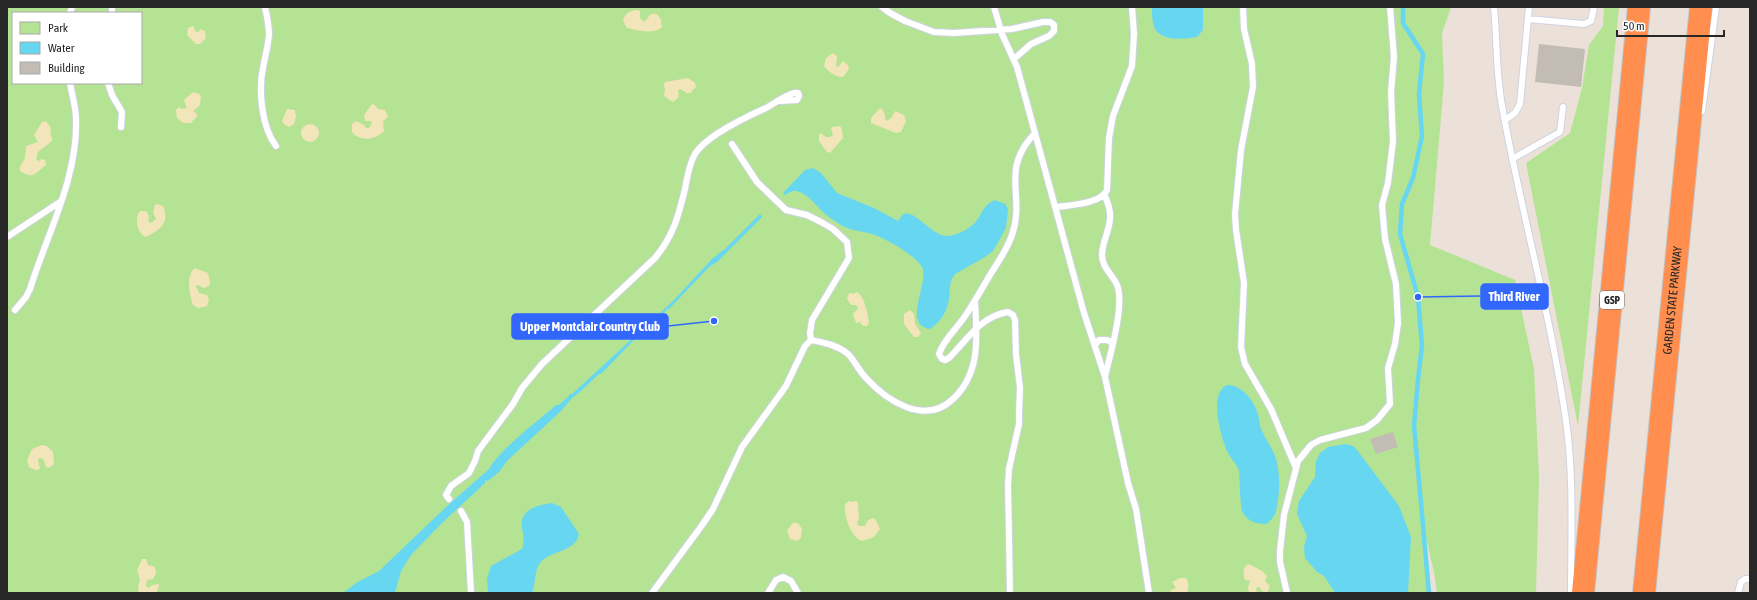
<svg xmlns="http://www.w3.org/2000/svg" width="1757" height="600" font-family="'Asap Condensed',sans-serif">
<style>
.green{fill:#b4e393;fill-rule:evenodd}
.sand{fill:#f2e5b9}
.water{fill:#67d6f1}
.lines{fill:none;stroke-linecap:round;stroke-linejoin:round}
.stream{stroke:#67d6f1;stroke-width:4.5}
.building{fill:#c2bcb4}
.lane-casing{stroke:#ced3e1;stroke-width:8}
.highway-casing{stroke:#c3c3c3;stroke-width:24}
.lane{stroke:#fff;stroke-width:6}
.highway{stroke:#ff8e4f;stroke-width:22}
.labels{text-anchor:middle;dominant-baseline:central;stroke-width:4;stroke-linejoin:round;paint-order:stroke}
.shield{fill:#fff;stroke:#686868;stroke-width:1}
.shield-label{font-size:11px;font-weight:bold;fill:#272727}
.street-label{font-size:12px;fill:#272727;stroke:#fff}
.leader{fill:none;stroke:#3267fe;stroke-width:1.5}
.callout-dot{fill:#3267fe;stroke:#fff;stroke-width:1.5}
.callout{fill:#3267fe;stroke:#3267fe;stroke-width:1.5}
.callout-label{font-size:13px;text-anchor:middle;font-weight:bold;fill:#fff}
</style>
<rect width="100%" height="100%" fill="#ebe1d8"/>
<!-- green -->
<path class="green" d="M7,7H1451L1442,33L1444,82L1430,245L1515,280L1534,369L1539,479L1536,593H1437L1434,572L1424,529L1429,593H7ZM13,13H141V83H13Z
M1604,7H1619L1578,426L1526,163L1570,133L1582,88L1589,45L1603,26Z"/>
<!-- sand -->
<path class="sand" d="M637,10L640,11V18L644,22L651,14H657L661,20L662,27C653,35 637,30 627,28L623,21C625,13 629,11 637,10Z
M193,26L196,32H198L201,29L205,31L206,38L200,44H196L187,35L188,28Z
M833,53L837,56L836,66L838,67L843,61L848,65L849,69L843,77C836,77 828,72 824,66L826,58Z
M688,78L695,83L696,87L690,93H687L680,89L678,90L679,97L673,102L664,96L665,90L664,85L665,82Z
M193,92L199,94L201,96L200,105L193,111L197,114V116L191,123H183L177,118L176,110L179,107L181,109L187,108L184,100Z
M372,104L375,105L378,109L385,110L388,117L383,121L384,131C376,140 360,142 352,132V124L356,121L364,125L366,128H369L372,123L371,121H365L364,115Z
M880,108L882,109L885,115V119L887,121L892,117L895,111L904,115L906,121L901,132L896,133L871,123V118Z
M287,109L295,110L296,116L294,124L289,127L285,125L282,121Z
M46,121L51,128L50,134L52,138V141L38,152L36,159L39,161L42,159L45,160L46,165C37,171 34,181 20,171V167L25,158L26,146L38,142L34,135L42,122Z
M301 133a9 9 0 1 1 18 0a9 9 0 1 1-18 0Z
M840,126L842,129L843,138L830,153L827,152L819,141V135L821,133L826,137H831L833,134L831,128L832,127Z
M157,204L163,206C170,222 161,230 146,237C137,234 134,218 140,211H146L149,216L148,221L151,223L156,219L153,212L155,205Z
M195,268L208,273L210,283L209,286L204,288L198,285L196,286L199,293L207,295L209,300L207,306L198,308L193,305C190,295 185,276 195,268Z
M857,292C865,297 867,312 869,322L867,326H863L860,322L856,323L853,314L858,308L856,305H851L847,299L849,293L853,294Z
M910,310L914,314L915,324L921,333L918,337H914L904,324V314Z
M42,445L47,446L53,452L54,464L49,468L46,467L44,460L40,458L38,459L40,469L36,470L29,467L27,460L32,449Z
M849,501L851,502L856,501L858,503L859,519L857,523L859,526H865L868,520L873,518L876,520L880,529L874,537L862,541C851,538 843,514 845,504Z
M794,522L799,524L802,529L801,538L797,541L790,539L787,530Z
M142,559H146L148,565L155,567L156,573L153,579L147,580L146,586L149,588L152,585L159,584V587L156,593H139L138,587L140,579L137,570Z
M1249,564L1262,571L1267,576L1265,581L1270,586L1267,593L1262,591L1259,587L1256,588L1257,593H1249L1248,588L1250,581L1245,580C1243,573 1242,567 1249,564Z
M1180,578H1186C1189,583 1189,587 1187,593H1170L1171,590L1176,588L1172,582Z"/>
<!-- water -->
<path class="water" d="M1152,7H1203V30L1197,37C1185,39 1163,42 1155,29C1152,22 1152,14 1152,7Z
M813,168L821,173L837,193L874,208L898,221L903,214C916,209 932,237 948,236C958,235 972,228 977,220C983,212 984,204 995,200L1005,204L1008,209L1006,228L993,251L985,257L955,274C949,281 950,290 949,299C947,312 940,323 930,329C901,325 930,283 922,267C915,255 885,238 872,234C862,231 852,231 843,226C836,222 830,218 825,214C817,207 808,193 796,191C793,190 788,193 785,195L783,193L805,170Z
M760,214L762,217L717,262L709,267L669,309L668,308L660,318L632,342L601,374H599C592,380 581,392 573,397L561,411L507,461L500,471L488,481L485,480V483L441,524L411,555L401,571L395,593H343L356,583L379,571L446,507L489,469C500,449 538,421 556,405H559L569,396V394H572L673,301L712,259C717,256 719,252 725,249Z
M1227,385C1241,385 1252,398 1257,411C1259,416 1259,421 1260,426C1264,437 1271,446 1275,456C1281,470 1280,500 1275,514C1273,518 1270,521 1267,524C1258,524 1248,522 1243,513C1240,509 1240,479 1239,471C1237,464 1231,459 1228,453C1221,438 1208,393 1227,385Z
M1346,444L1353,446L1357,450L1399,506L1411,537L1408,593H1335L1324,576L1317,572L1305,558L1304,547L1307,536L1297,514L1299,501L1315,477L1316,461L1320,453L1328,447Z
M552,503L561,507L579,534C575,553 552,549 540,563C534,571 536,583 532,593H488L487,579L491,566L522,549C525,542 523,535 522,528C519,509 538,505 552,503Z"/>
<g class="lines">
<!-- stream -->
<path class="stream" d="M1403,7V23L1423,54L1419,94L1422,136L1413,178L1402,204L1400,234L1418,297L1422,346L1418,380L1414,425L1429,593"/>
</g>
<!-- building -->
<path class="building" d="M1539,44L1585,49L1581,87L1535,82Z
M1393,432L1398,447L1376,454L1370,439Z"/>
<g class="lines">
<!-- lane casing -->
<g class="lane-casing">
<path id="lane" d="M112,7V13
M265,7C267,16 269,25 269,35C268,46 265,57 263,68C258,91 262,128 276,146
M882,7L890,13L905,21L934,32L954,33L1012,29L1043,22H1050L1054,25V31L1049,36L1031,44L1014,59
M994,7L1002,34L1017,67L1084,313L1105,377L1128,483L1136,509L1149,593
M1243,7L1244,29L1252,64L1253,87L1241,150L1235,214L1236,230L1244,283L1241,347L1245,364L1271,409L1296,468
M1494,7C1497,40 1496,74 1502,106C1521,212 1551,315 1566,421C1574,477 1571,536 1571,593
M70,13L72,7
M1528,19L1584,24L1591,21L1594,7
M108,83L112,95L122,112L121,127
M1702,111L1716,7
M1505,120L1515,113L1520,104L1529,7
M732,144L757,182L786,210L807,215L821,222L833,229L847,242L849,258L812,320L810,333L811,340
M1512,159L1560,132L1563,107
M1105,196C1108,203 1111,211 1110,219C1109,232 1102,243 1102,255C1102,268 1113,275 1117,285C1125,304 1110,356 1105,376
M1056,207C1071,205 1101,204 1107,190L1109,138L1113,116L1132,66L1134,34L1132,7
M7,237L60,202
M15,310L26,297L30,289C47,234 78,178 76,119C76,107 72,95 70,83
M811,340C825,343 837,345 848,354C855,361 859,371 866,378C887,401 925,426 953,399C981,373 977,336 975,302
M1095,345L1099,340H1107L1113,343
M449,499L446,495L451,486L469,473L475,461L478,451L513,404L522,388L542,364L655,258C673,236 678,218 685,189C687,178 689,164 695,154C706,136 746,117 766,108C773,104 792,91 798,93L799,96L797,100L780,101
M461,511L467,522L471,593
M652,593L700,528L713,509L742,447L786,386L805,346L811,340
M768,593L776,580L783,577L791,581L798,593
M1010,593L1008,485L1009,469L1019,424V412L1020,388L1016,354L1015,320L1013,315L1008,312C981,316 967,340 949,358L945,360L942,359L939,354C943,341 955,330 963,319C973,305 981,290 990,275C998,262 1007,250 1012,235C1026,195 999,171 1035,133
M1287,593L1280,562V551L1284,515L1298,461L1311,445L1320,440L1366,428L1377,420L1390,404L1388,368L1395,344L1398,323L1396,284L1385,239L1382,205L1388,183L1393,141L1391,92L1394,57L1390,7
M1738,593L1741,582L1745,579H1750"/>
</g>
<!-- highway casing -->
<g class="highway-casing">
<g id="highway">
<path d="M1583,593L1639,7"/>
<path id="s1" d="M1644,593L1701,7"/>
</g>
</g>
<!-- lane -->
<use href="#lane" class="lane"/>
<!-- highway -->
<use href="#highway" class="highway"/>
</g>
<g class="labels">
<!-- shield labels -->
<rect class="shield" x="1600" y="291" width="24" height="18" rx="3"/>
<g class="shield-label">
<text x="1612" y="300">GSP</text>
</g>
<!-- street labels -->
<g class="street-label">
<text stroke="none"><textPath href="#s1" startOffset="294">GARDEN STATE PARKWAY</textPath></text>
</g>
</g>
<!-- callouts -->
<path class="leader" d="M1418 297L1481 296M714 321L668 326"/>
<g class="callout-dot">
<circle cx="1418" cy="297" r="4"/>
<circle cx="714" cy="321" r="4"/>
</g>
<g class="callout">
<rect x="1481" y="284" width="67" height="25" rx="4"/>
<rect x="512" y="314" width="156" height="25" rx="4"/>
</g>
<g class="callout-label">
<text x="1514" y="301">Third River</text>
<text x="590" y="331">Upper Montclair Country Club</text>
</g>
<!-- border -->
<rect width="1757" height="600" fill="none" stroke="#272727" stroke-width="16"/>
<!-- legend -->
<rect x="12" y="12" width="130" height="72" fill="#ffffff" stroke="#a9a9a9"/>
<rect x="20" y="22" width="20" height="12" fill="#b4e393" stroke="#a9a9a9"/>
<text x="48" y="32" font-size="12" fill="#272727">Park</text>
<rect x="20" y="42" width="20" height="12" fill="#67d6f1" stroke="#a9a9a9"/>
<text x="48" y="52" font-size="12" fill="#272727">Water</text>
<rect x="20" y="62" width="20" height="12" fill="#c2bcb4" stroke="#a9a9a9"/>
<text x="48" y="72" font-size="12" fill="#272727">Building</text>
<!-- scale -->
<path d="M1617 30v6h107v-6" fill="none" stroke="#272727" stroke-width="2"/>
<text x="1623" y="30" font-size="12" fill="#272727" stroke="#ffffff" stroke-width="3" paint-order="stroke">50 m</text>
</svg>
